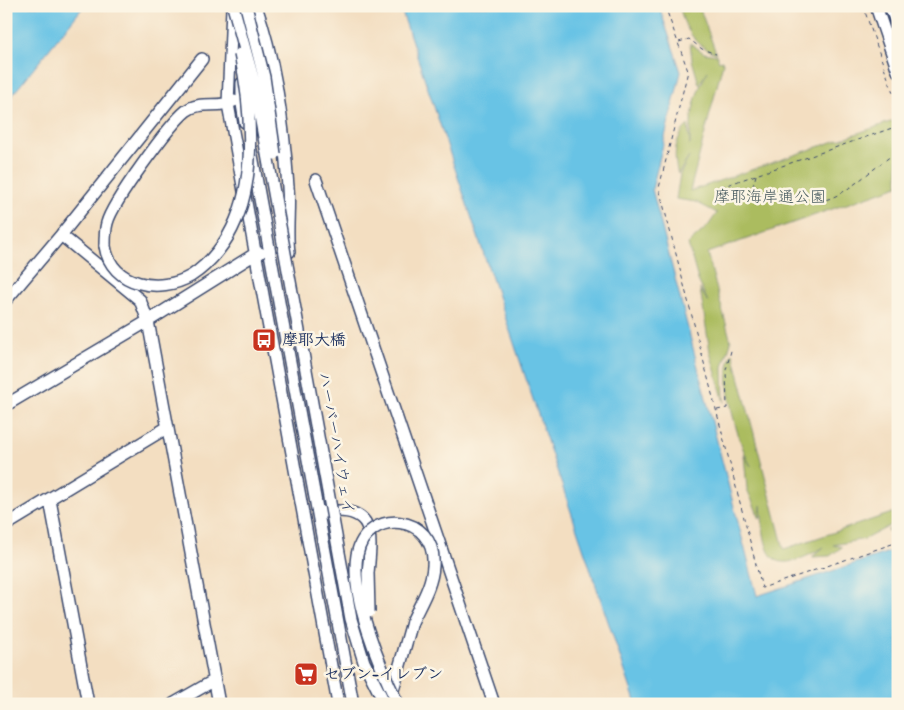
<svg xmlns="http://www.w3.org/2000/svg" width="904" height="710" font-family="Mynerve,'Klee One',sans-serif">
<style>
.green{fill:#abbc5f;stroke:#63765e}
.water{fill:#67c3e5;stroke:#4179a2}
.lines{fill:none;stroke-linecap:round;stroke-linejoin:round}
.minor-casing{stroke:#3b496d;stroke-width:14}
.path{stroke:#3b496d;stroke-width:1;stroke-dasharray:4 4;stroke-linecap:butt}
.minor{stroke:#fff;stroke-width:11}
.minor-bridge-casing{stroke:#3b496d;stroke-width:14;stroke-linecap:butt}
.minor-bridge{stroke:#fff;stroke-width:11}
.labels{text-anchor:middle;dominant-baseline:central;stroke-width:5;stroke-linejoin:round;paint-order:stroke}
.park-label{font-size:16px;fill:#46595e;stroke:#fcf5e5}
.poi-label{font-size:16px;font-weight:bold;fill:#1b2f5e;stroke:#fcf5e5;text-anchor:start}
.street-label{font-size:16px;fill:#1b2f5e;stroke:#fcf5e5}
</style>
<rect width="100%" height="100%" fill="#fcf5e5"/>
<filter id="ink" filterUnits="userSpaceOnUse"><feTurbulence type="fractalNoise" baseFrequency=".02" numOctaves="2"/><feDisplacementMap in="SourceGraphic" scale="10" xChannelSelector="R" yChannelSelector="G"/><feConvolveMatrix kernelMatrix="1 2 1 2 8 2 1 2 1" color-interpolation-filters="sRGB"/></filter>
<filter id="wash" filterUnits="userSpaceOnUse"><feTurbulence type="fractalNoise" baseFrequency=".0096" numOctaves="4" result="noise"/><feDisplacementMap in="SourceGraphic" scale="20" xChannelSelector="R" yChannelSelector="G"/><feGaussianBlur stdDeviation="1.12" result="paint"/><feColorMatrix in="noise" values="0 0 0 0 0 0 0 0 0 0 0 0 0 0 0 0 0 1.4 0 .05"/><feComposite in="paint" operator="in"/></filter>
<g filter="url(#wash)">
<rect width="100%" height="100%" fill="#f3dec1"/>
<!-- green -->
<path class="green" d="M680,6H699L716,53C696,47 682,26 680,6Z
M690,43L704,53L717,55L719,61L722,60L723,63L690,191L896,120L898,126V186L707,253L731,342L723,367L724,402L710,352L700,289L708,302L698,280L688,244L708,226L717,213L696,202L676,199L680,174L689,157L678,174C673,157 674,138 688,125L690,145C690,118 694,94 708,71L699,84L692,60Z
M733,353L784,549L898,511V531H887L897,522L865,539L833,545L842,547L830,556L812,557L824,547C769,579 765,558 761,505L760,519L747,489L744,455L751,466C739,446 717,373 733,353Z"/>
<!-- water -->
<path class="water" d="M6,6H84L6,103Z
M400,6H659L681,72L652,189L757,596L898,549V695L869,704H636Z"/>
</g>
<g filter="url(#ink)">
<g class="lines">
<!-- minor casing -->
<g class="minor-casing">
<path id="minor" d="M256,6C276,63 284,127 288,187C290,209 286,231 289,252
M876,6L898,71
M890,6L898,27
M232,8L228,104L338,704
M242,83V104L245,122
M251,150L353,704
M316,180L494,704
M105,246C105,238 105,230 107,223C112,203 170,124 186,111C200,100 219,109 234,101
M6,300L61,235L202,59
M6,405L148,321L140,300L61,235
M50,500L88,704
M324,512C375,505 372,533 368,573
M6,525L168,427
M391,697L412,622
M173,704L215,680
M219,704L148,321L255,254L260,253"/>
</g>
<!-- path -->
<path class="path" d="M665,6L688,71L659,188L762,588L898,542
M863,6L898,107
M679,42L689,39L702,49L716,54
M756,175L753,187C832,220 837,194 898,151
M721,187L898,126
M717,410L727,408L726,370L732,347"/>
<!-- minor -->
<use href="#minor" class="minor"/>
<!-- minor-bridge casing -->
<g class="minor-bridge-casing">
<path id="minor-bridge" d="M233,6L254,82L351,619L364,662L385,704
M246,6L264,77L275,154
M105,246C111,286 160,294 191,276C211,263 227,242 236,220C256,174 251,103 240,54
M368,573L369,612
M398,704C380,667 350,596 357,555C366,507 437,513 433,566C432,586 420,604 412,622"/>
</g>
<!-- minor-bridge -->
<use href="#minor-bridge" class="minor-bridge"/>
</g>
</g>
<!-- icons -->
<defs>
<g id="bus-square" transform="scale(1.25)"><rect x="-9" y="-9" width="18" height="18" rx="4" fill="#c8321e" stroke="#fcf5e5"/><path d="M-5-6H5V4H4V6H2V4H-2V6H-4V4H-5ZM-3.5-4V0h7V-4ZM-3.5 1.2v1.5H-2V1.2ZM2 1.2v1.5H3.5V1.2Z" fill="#fff"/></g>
<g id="supermarket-square" transform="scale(1.25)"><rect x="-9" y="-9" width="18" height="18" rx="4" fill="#c8321e" stroke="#fcf5e5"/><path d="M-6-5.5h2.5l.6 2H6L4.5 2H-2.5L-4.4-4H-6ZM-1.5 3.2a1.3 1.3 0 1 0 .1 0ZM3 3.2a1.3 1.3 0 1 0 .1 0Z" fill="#fff"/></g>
</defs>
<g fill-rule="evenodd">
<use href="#bus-square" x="264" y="340"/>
<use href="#supermarket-square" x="306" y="674"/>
</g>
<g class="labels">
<!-- park labels -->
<g class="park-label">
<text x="770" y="197">摩耶海岸通公園</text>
</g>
<!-- poi labels -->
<g class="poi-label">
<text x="282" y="340">摩耶大橋</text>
<text x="324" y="674">セブン-イレブン</text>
</g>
<!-- street labels -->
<g class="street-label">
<text transform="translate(336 443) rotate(80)">ハーバーハイウェイ</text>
</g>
</g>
<!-- margin -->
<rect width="904" height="710" fill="none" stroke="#fcf5e5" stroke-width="25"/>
</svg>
